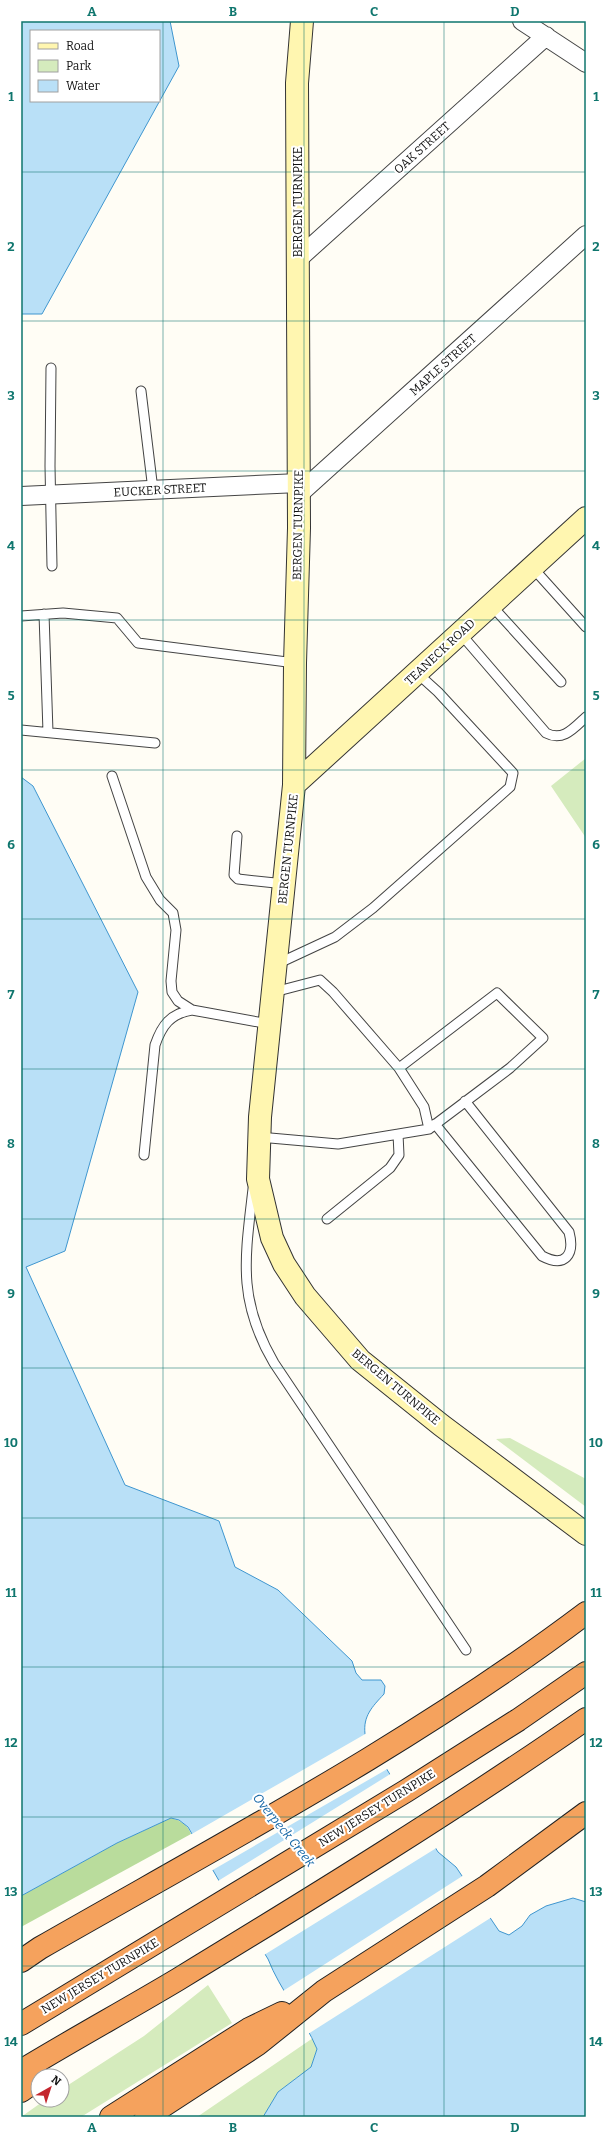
<svg xmlns="http://www.w3.org/2000/svg" width="607" height="2138" font-family="Bitter,serif">
<style>
.green{fill:#d5ebbd}
.forest{fill:#b9dc9c}
.water{fill:#b9e0f7;stroke:#3f96cf;fill-rule:evenodd}
.pier{fill:#fffdf5}
.lines{fill:none;stroke-linecap:round;stroke-linejoin:round}
.lane-casing{stroke:#444;stroke-width:11}
.street-casing{stroke:#444;stroke-width:20}
.secondary-casing{stroke:#333;stroke-width:24}
.highway-casing{stroke:#222;stroke-width:24}
.lane{stroke:#fff;stroke-width:9}
.street{stroke:#fff;stroke-width:18}
.secondary{stroke:#fff6b0;stroke-width:22}
.highway{stroke:#f5a25d;stroke-width:22}
.grid{fill:none;stroke:#0f766e;stroke-width:1;stroke-opacity:0.55}
.labels{text-anchor:middle;dominant-baseline:central;stroke-width:4;stroke-linejoin:round;paint-order:stroke}
.street-label{font-size:12px;fill:#111;stroke:#fff}
.water-label{font-size:13px;font-style:italic;fill:#1768a6;stroke:#fff}
.neatline{fill:none;stroke:#0f766e;stroke-width:1.5}
.grid-label{font-size:13px;text-anchor:middle;font-weight:bold;fill:#0f766e}
</style>
<rect width="100%" height="100%" fill="#fffdf5"/>
<!-- green -->
<path class="green" d="M586,758V838L551,786Z
M510,1438L586,1479V1507L496,1439Z
M208,1985L232,2023L81,2117H21L45,2100H62V2089L144,2036Z
M313,2038L317,2049L311,2067L278,2092L263,2117H197Z"/>
<!-- forest -->
<path class="forest" d="M171,1818C181,1821 187,1824 191,1834L21,1927V1896L117,1843Z"/>
<!-- water -->
<path class="water" d="M21,21H170L179,66L42,314H21ZM31,31H159V101H31Z
M21,777L33,786L138,992L65,1251L26,1267L125,1485L219,1521L235,1567L278,1590L352,1661L356,1673L362,1680H381L385,1686L384,1694C372,1707 363,1716 365,1734L438,1852L456,1867L499,1931L509,1935L522,1926L530,1915L546,1906L573,1898L586,1902V2117H263L278,2092L311,2067L317,2049C304,2018 280,1990 268,1959L218,1879L188,1827L179,1820L171,1818L117,1843L21,1896Z"/>
<!-- pier -->
<path class="pier" d="M367,1733L389,1768L211,1871L190,1835Z
M392,1773L438,1847L264,1955L218,1881Z
M464,1875L492,1917L308,2034L283,1991Z"/>
<g class="lines">
<!-- lane casing -->
<g class="lane-casing">
<path id="lane" d="M51,368L50,466L52,566
M141,391L153,490
M532,567L586,627
M491,605L561,682
M44,614L48,732
M21,616L63,613L117,618L138,643L295,663
M460,633L546,733C563,742 574,728 586,717
M21,730L155,743
M112,776L146,877L160,900L173,913L176,930L171,981L172,992L178,1001L192,1010
M237,836L234,875L238,879L285,884
M277,964L335,937L373,908L510,787L513,773L438,692L417,673
M274,992L320,980L333,992L399,1068
M435,1124L542,1256C565,1268 575,1255 569,1232L465,1101
M259,1137L338,1144L429,1129L510,1068L543,1038L497,993L399,1068L424,1107L429,1129
M144,1155L155,1045C162,1025 170,1014 192,1010L269,1024
M253,1189C245,1258 237,1300 274,1363L466,1650
M327,1219L390,1168L399,1155L398,1134"/>
</g>
<!-- street casing -->
<g class="street-casing">
<path id="street" d="M522,21L586,63
M298,259L546,36
M299,494L586,235
M21,496L299,483"/>
</g>
<!-- secondary casing -->
<g class="secondary-casing">
<path id="secondary" d="M302,21L297,83L299,528L295,663L294,785L260,1117L258,1179L272,1238L284,1264L305,1296L360,1360L441,1425L586,1534
M294,785L586,518"/>
</g>
<!-- highway casing -->
<g class="highway-casing">
<path id="highway" d="M21,1961L40,1948C225,1842 415,1742 586,1613
M21,2024L406,1791L518,1720L586,1673
M21,2071C72,2040 125,2011 177,1980C315,1896 453,1811 586,1719
M21,2091L38,2079
M111,2117L249,2029L282,2013
M146,2117L258,2044L324,1991L487,1886L586,1813"/>
</g>
<!-- lane -->
<use href="#lane" class="lane"/>
<!-- street -->
<use href="#street" class="street"/>
<!-- secondary -->
<use href="#secondary" class="secondary"/>
<!-- highway -->
<use href="#highway" class="highway"/>
</g>
<!-- grid -->
<path class="grid" d="M163,21V2117M304,21V2117M444,21V2117M21,172H586M21,321H586M21,471H586M21,620H586M21,770H586M21,919H586M21,1069H586M21,1219H586M21,1368H586M21,1518H586M21,1667H586M21,1817H586M21,1966H586"/>
<g class="labels">
<!-- street labels -->
<g class="street-label">
<text transform="translate(422 148) rotate(-42)">OAK STREET</text>
<text transform="translate(298 202) rotate(-90)">BERGEN TURNPIKE</text>
<text transform="translate(443 365) rotate(-42)">MAPLE STREET</text>
<text transform="translate(160 490) rotate(-3)">EUCKER STREET</text>
<text transform="translate(298 525) rotate(-89)">BERGEN TURNPIKE</text>
<text transform="translate(440 652) rotate(-43)">TEANECK ROAD</text>
<text transform="translate(288 849) rotate(-84)">BERGEN TURNPIKE</text>
<text transform="translate(396 1387) rotate(40)">BERGEN TURNPIKE</text>
<text transform="translate(377 1808) rotate(-32)">NEW JERSEY TURNPIKE</text>
<text transform="translate(100 1976) rotate(-31)">NEW JERSEY TURNPIKE</text>
</g>
<!-- water labels -->
<g class="water-label">
<text transform="translate(284 1830) rotate(51)">Overpeck Creek</text>
</g>
</g>
<!-- border -->
<rect width="607" height="2138" fill="none" stroke="#ffffff" stroke-width="44"/>
<!-- legend -->
<rect x="30" y="30" width="130" height="72" fill="#ffffff" stroke="#a0a0a0"/>
<rect x="38" y="43" width="20" height="6" fill="#fff6b0" stroke="#a0a0a0"/>
<text x="66" y="50" font-size="12" fill="#111111">Road</text>
<rect x="38" y="60" width="20" height="12" fill="#d5ebbd" stroke="#a0a0a0"/>
<text x="66" y="70" font-size="12" fill="#111111">Park</text>
<rect x="38" y="80" width="20" height="12" fill="#b9e0f7" stroke="#a0a0a0"/>
<text x="66" y="90" font-size="12" fill="#111111">Water</text>
<!-- north arrow -->
<g transform="translate(50 2088) rotate(39)"><circle r="19" fill="#ffffff" stroke="#a0a0a0"/>
<path d="M0-3L7 15L0 10L-7 15Z" fill="#c4262e"/>
<text y="-6" font-size="11" font-weight="bold" text-anchor="middle" fill="#111111">N</text>
</g>
<rect x="22" y="22" width="563" height="2094" class="neatline"/>
<g class="grid-label">
<text x="92" y="16">A</text>
<text x="233" y="16">B</text>
<text x="374" y="16">C</text>
<text x="515" y="16">D</text>
<text x="11" y="101">1</text>
<text x="596" y="101">1</text>
<text x="11" y="251">2</text>
<text x="596" y="251">2</text>
<text x="11" y="400">3</text>
<text x="596" y="400">3</text>
<text x="11" y="550">4</text>
<text x="596" y="550">4</text>
<text x="11" y="700">5</text>
<text x="596" y="700">5</text>
<text x="11" y="849">6</text>
<text x="596" y="849">6</text>
<text x="11" y="999">7</text>
<text x="596" y="999">7</text>
<text x="11" y="1148">8</text>
<text x="596" y="1148">8</text>
<text x="11" y="1298">9</text>
<text x="596" y="1298">9</text>
<text x="11" y="1447">10</text>
<text x="596" y="1447">10</text>
<text x="11" y="1597">11</text>
<text x="596" y="1597">11</text>
<text x="11" y="1747">12</text>
<text x="596" y="1747">12</text>
<text x="11" y="1896">13</text>
<text x="596" y="1896">13</text>
<text x="11" y="2046">14</text>
<text x="596" y="2046">14</text>
<text x="92" y="2132">A</text>
<text x="233" y="2132">B</text>
<text x="374" y="2132">C</text>
<text x="515" y="2132">D</text>
</g>
</svg>
